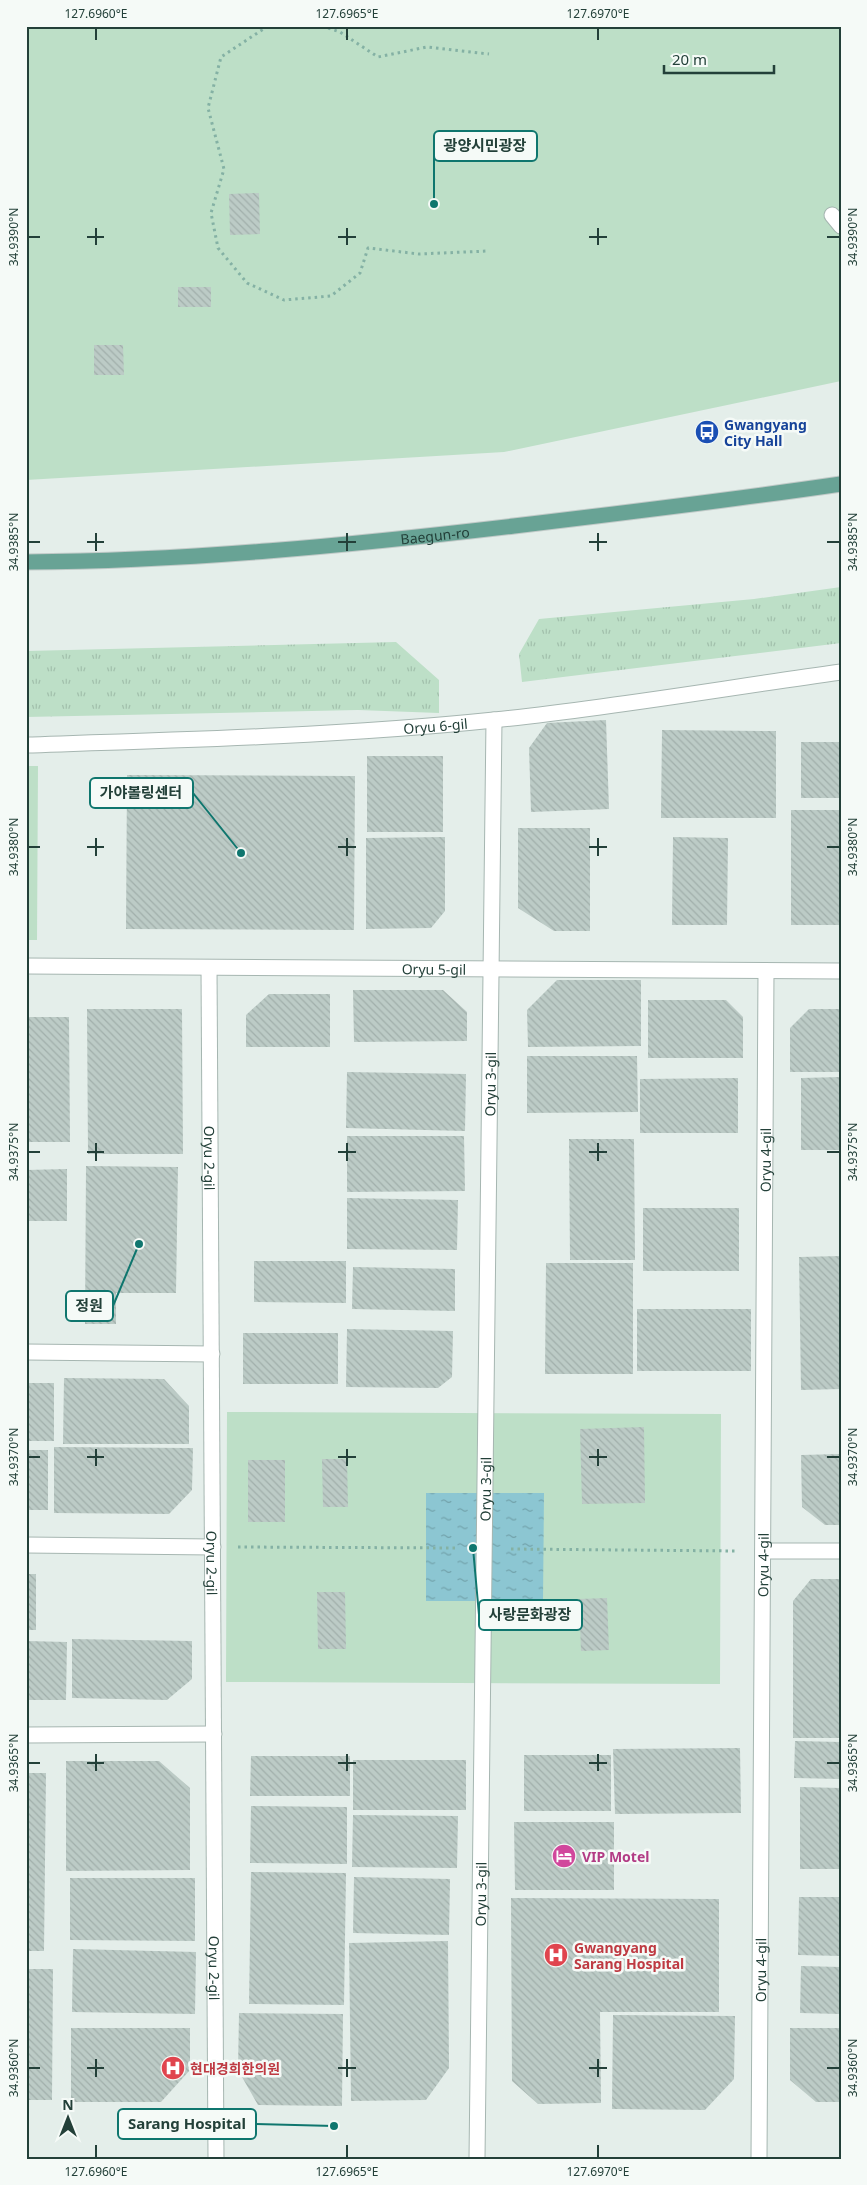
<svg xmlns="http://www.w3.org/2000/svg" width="867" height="2185" font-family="'Noto Sans','Noto Sans KR',sans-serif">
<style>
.grass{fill:url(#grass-tufts)}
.park{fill:#bddfc7}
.water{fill:url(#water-ripples)}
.building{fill:url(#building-back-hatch)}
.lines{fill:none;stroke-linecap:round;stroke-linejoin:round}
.minor-casing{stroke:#a6b6b1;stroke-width:17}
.major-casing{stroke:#c1cac8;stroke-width:17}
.path{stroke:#84b1a4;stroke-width:3;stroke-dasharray:2.5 4;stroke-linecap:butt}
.minor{stroke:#fff;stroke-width:15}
.major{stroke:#68a395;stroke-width:15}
.ticks{fill:none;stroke:#234039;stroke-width:2}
.labels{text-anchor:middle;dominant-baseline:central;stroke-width:5;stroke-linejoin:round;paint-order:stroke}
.transit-label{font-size:14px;font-weight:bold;fill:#164399;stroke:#f5faf7;text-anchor:start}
.street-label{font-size:14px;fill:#234039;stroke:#f5faf7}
.hotel-label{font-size:14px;font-weight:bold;fill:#b23c85;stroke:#f5faf7;text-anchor:start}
.health-label{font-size:14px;font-weight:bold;fill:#be3a42;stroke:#f5faf7;text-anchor:start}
.leader{fill:none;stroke:#0f766e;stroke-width:2}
.callout-dot{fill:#0f766e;stroke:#f5faf7;stroke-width:2}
.callout{fill:#f5faf7;stroke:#0f766e;stroke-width:2}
.callout-label{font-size:15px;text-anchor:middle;font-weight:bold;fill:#234039}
.neatline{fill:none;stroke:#234039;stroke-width:2}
.ticks-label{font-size:12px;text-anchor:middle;fill:#234039}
</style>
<defs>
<pattern id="grass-tufts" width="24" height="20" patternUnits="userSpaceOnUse" patternTransform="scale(1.25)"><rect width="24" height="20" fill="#bddfc7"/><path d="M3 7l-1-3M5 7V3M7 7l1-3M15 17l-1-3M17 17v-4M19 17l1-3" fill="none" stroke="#a2c0ac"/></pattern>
<pattern id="water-ripples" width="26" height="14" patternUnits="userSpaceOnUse" patternTransform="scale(1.25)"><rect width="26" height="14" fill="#8cc6d2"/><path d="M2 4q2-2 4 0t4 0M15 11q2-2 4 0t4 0" fill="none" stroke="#72a2ab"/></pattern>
<pattern id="building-back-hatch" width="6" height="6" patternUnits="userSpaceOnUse" patternTransform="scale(1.25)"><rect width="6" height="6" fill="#bccbc6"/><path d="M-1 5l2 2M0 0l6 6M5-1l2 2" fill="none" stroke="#a1afab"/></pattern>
</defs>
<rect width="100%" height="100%" fill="#e4eeea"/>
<!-- grass -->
<path class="grass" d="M841,587V643L522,682L519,654L539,619L754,599Z
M396,642L439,680V713L358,710L26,717V651Z"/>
<!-- park -->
<path class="park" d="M26,26H841V381L504,452L26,480Z
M26,766H38L37,940H26Z
M227,1412L721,1414L720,1684L226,1682Z"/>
<!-- water -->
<path class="water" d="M426,1493H544L543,1601H426Z"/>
<!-- building -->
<path class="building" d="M259,193L260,234L230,235L229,194Z
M178,287H211V307H178Z
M94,345H123L124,375H94Z
M606,720L609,809L531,812L529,748L547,723Z
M662,730L776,731V818H661Z
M801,742H841V798H801Z
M367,756H443V832H367Z
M127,775L355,776L354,930L126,929Z
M791,810H841V925H791Z
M518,828H590V931H554L518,908Z
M445,837V911L431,928L366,929V838Z
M673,837L728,838L727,925H672Z
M557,980H641V1046L528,1047L527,1010Z
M353,990H443L467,1012V1041L354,1042Z
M269,994H330V1047H246V1015Z
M648,1000H726L743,1017V1058H648Z
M87,1009H182L183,1154H88Z
M809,1009H841V1072H790V1028Z
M26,1017H69L70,1142H26Z
M527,1056H637L638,1112L527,1113Z
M347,1072L466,1074L465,1131L346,1128Z
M841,1077V1150H801V1078Z
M738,1078V1133H640V1079Z
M347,1136H464L465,1191L347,1192Z
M569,1139H634L635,1260H570Z
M86,1166L178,1167L176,1293H116V1324H85Z
M67,1169V1221H26V1170Z
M347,1198L458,1200L457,1250L347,1249Z
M643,1208H739V1271H643Z
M841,1256V1389L801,1390L799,1257Z
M254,1261H346V1303L254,1302Z
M546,1263H633V1374H545Z
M353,1267L455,1269V1311L352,1309Z
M637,1309H751V1371H637Z
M347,1329L453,1331L452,1377L438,1388L346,1387Z
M243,1333H338V1384H243Z
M64,1378L164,1379L189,1406V1444H63Z
M26,1383H54V1441H26Z
M644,1427L645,1503L582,1504L580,1429Z
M54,1447L193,1448L192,1490L169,1514L54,1513Z
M26,1450H48V1510H26Z
M841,1454V1525H825L802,1507L801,1455Z
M322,1459H347L348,1507H323Z
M248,1460H285V1522H248Z
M26,1574H36V1630H26Z
M811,1579H841V1738H793V1601Z
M317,1592H345L346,1649H318Z
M607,1598L609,1650L581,1651L579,1599Z
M72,1639L192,1641V1679L167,1700L72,1698Z
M26,1641L67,1642L66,1700H26Z
M795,1741L841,1742V1779L794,1778Z
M740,1748L741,1813L615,1814L613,1749Z
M524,1755H611V1811H524Z
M251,1756H350V1796H250Z
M353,1760H466V1810H353Z
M66,1761H159L190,1788V1870L66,1871Z
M26,1773H46L44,1951H26Z
M800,1787L841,1788V1869H800Z
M251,1806L347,1807V1864L250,1863Z
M353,1815L458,1816L457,1868L352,1867Z
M514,1822H614V1890H515Z
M251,1872L346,1873L344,2005L249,2004Z
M354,1877L450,1879L449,1935L353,1933Z
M70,1878H195V1941L70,1940Z
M799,1897H841V1956L798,1955Z
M511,1898L719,1899V2012H600L601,2103L538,2104L512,2081Z
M448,1941L449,2068L426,2100L351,2101L349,1943Z
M73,1949L196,1952L195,2014L72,2012Z
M801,1966L841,1967V2014L800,2013Z
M26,1969H53L52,2100H26Z
M239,2013L343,2014L342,2106L258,2105L238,2070Z
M613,2015L735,2016L734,2079L705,2110L612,2109Z
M71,2028H190V2070L161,2102H71Z
M790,2028H841V2102H816L790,2080Z"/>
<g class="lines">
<!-- minor casing -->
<g class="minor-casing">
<g id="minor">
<path d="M832,215L841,226"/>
<path id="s1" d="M26,745C183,740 339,736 494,720C611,708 725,688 841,672"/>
<path id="s2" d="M26,966L841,971"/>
<path id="s3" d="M209,968L216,2159"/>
<path d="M26,1352L212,1354"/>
<path d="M26,1545L213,1547"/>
<path d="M763,1551H841"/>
<path d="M26,1735L214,1734"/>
<path id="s4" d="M477,2159L494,720"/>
<path id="s5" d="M759,2159L766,971"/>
</g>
</g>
<!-- major casing -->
<g class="major-casing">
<g id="major">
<path id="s6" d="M26,562C189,561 352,545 514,526C623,513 732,500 841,484"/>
</g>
</g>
<!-- path -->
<path class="path" d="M268,26L221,57L208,108L224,169L211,213L218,248L247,283L284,300L331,296L360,273L368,248L419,254L488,251
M322,26L340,32L378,57L427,47L489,54
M238,1547L457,1548
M511,1549L737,1551"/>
<!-- minor -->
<use href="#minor" class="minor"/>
<!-- major -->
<use href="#major" class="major"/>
</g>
<!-- ticks -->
<path class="ticks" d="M96,28V40M347,28V40M598,28V40M96,228V245M347,228V245M598,228V245M28,237H40M87,237H104M338,237H356M589,237H607M827,237H840M96,533V551M347,533V551M598,533V551M28,542H40M87,542H104M338,542H356M589,542H607M827,542H840M96,838V856M347,838V856M598,838V856M28,847H40M87,847H104M338,847H356M589,847H607M827,847H840M96,1143V1161M347,1143V1161M598,1143V1161M28,1152H40M87,1152H104M338,1152H356M589,1152H607M827,1152H840M96,1449V1466M347,1449V1466M598,1449V1466M28,1457H40M87,1457H104M338,1457H356M589,1457H607M827,1457H840M96,1754V1771M347,1754V1771M598,1754V1771M28,1763H40M87,1763H104M338,1763H356M589,1763H607M827,1763H840M96,2059V2077M347,2059V2077M598,2059V2077M28,2068H40M87,2068H104M338,2068H356M589,2068H607M827,2068H840M96,2145V2158M347,2145V2158M598,2145V2158"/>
<!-- icons -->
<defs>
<g id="bus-disc" transform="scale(1.25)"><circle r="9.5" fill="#1a4fb4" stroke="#f5faf7"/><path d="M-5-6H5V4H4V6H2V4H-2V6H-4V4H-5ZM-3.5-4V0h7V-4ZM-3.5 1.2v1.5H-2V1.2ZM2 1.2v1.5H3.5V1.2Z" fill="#fff"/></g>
<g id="hotel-disc" transform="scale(1.25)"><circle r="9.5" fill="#d1479c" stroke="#f5faf7"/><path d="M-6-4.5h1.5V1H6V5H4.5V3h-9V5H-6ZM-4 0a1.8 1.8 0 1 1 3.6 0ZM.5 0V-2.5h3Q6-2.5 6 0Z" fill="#fff"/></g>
<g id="hospital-disc" transform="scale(1.25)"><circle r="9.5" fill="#e0444e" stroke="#f5faf7"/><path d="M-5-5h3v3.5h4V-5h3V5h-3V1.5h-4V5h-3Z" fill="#fff"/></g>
</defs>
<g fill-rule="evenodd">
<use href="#bus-disc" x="707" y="432"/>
<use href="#hotel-disc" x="564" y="1856"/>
<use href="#hospital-disc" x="556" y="1955"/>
<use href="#hospital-disc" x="173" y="2068"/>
</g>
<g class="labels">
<!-- transit labels -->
<g class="transit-label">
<text x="724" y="424">Gwangyang<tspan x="724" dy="16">City Hall</tspan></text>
</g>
<!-- street labels -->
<g class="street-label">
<text stroke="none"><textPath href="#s6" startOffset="410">Baegun-ro</textPath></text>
<text stroke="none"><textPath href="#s1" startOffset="410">Oryu 6-gil</textPath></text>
<text stroke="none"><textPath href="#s2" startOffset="408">Oryu 5-gil</textPath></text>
<text stroke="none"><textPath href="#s4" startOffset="1075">Oryu 3-gil</textPath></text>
<text stroke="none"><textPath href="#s3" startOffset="190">Oryu 2-gil</textPath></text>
<text stroke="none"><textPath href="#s5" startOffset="999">Oryu 4-gil</textPath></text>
<text stroke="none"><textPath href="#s4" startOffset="670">Oryu 3-gil</textPath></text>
<text stroke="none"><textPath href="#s3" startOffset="595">Oryu 2-gil</textPath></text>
<text stroke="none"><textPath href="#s5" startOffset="594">Oryu 4-gil</textPath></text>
<text stroke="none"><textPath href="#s4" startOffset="265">Oryu 3-gil</textPath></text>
<text stroke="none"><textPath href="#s3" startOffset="1000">Oryu 2-gil</textPath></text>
<text stroke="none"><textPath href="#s5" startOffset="189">Oryu 4-gil</textPath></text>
</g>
<!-- hotel labels -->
<g class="hotel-label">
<text x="582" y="1856">VIP Motel</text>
</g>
<!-- health labels -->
<g class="health-label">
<text x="574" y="1947">Gwangyang<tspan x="574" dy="16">Sarang Hospital</tspan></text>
<text x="190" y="2068">현대경희한의원</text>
</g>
</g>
<!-- callouts -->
<path class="leader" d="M434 204L434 146M241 853L193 793M139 1244L113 1306M473 1548L479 1615M334 2126L256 2124"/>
<g class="callout-dot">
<circle cx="434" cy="204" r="5"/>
<circle cx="241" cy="853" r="5"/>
<circle cx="139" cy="1244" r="5"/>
<circle cx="473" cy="1548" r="5"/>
<circle cx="334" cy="2126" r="5"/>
</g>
<g class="callout">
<rect x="434" y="131" width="103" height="30" rx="5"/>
<rect x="90" y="778" width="103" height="30" rx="5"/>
<rect x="66" y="1291" width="47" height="30" rx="5"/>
<rect x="479" y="1600" width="103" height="30" rx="5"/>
<rect x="118" y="2109" width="138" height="30" rx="5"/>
</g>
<g class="callout-label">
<text x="485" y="151">광양시민광장</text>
<text x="141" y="798">가야볼링센터</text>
<text x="89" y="1311">정원</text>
<text x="530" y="1620">사랑문화광장</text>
<text x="187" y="2129">Sarang Hospital</text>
</g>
<!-- border -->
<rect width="867" height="2185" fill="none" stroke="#f5faf7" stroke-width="55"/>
<!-- north arrow -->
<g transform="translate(68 2118)" stroke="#f5faf7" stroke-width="4" paint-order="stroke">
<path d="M0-4L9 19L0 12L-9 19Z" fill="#234039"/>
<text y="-8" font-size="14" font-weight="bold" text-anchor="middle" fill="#234039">N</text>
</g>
<!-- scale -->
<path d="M664 65v8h110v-8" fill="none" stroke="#234039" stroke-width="2.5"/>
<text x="672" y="65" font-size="15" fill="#234039" stroke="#f5faf7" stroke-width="4" paint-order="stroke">20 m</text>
<rect x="28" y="28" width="812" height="2130" class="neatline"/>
<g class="ticks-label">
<text x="96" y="18">127.6960°E</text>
<text x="347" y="18">127.6965°E</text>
<text x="598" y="18">127.6970°E</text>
<text transform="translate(14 237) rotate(-90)" y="4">34.9390°N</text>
<text transform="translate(853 237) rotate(-90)" y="4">34.9390°N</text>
<text transform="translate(14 542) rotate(-90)" y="4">34.9385°N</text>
<text transform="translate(853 542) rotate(-90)" y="4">34.9385°N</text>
<text transform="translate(14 847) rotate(-90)" y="4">34.9380°N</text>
<text transform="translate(853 847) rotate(-90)" y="4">34.9380°N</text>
<text transform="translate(14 1152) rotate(-90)" y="4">34.9375°N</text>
<text transform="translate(853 1152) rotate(-90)" y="4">34.9375°N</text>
<text transform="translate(14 1457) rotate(-90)" y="4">34.9370°N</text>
<text transform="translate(853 1457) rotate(-90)" y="4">34.9370°N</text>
<text transform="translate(14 1763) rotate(-90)" y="4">34.9365°N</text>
<text transform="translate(853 1763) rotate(-90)" y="4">34.9365°N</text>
<text transform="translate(14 2068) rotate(-90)" y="4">34.9360°N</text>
<text transform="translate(853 2068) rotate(-90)" y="4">34.9360°N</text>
<text x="96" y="2176">127.6960°E</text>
<text x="347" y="2176">127.6965°E</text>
<text x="598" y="2176">127.6970°E</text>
</g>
</svg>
